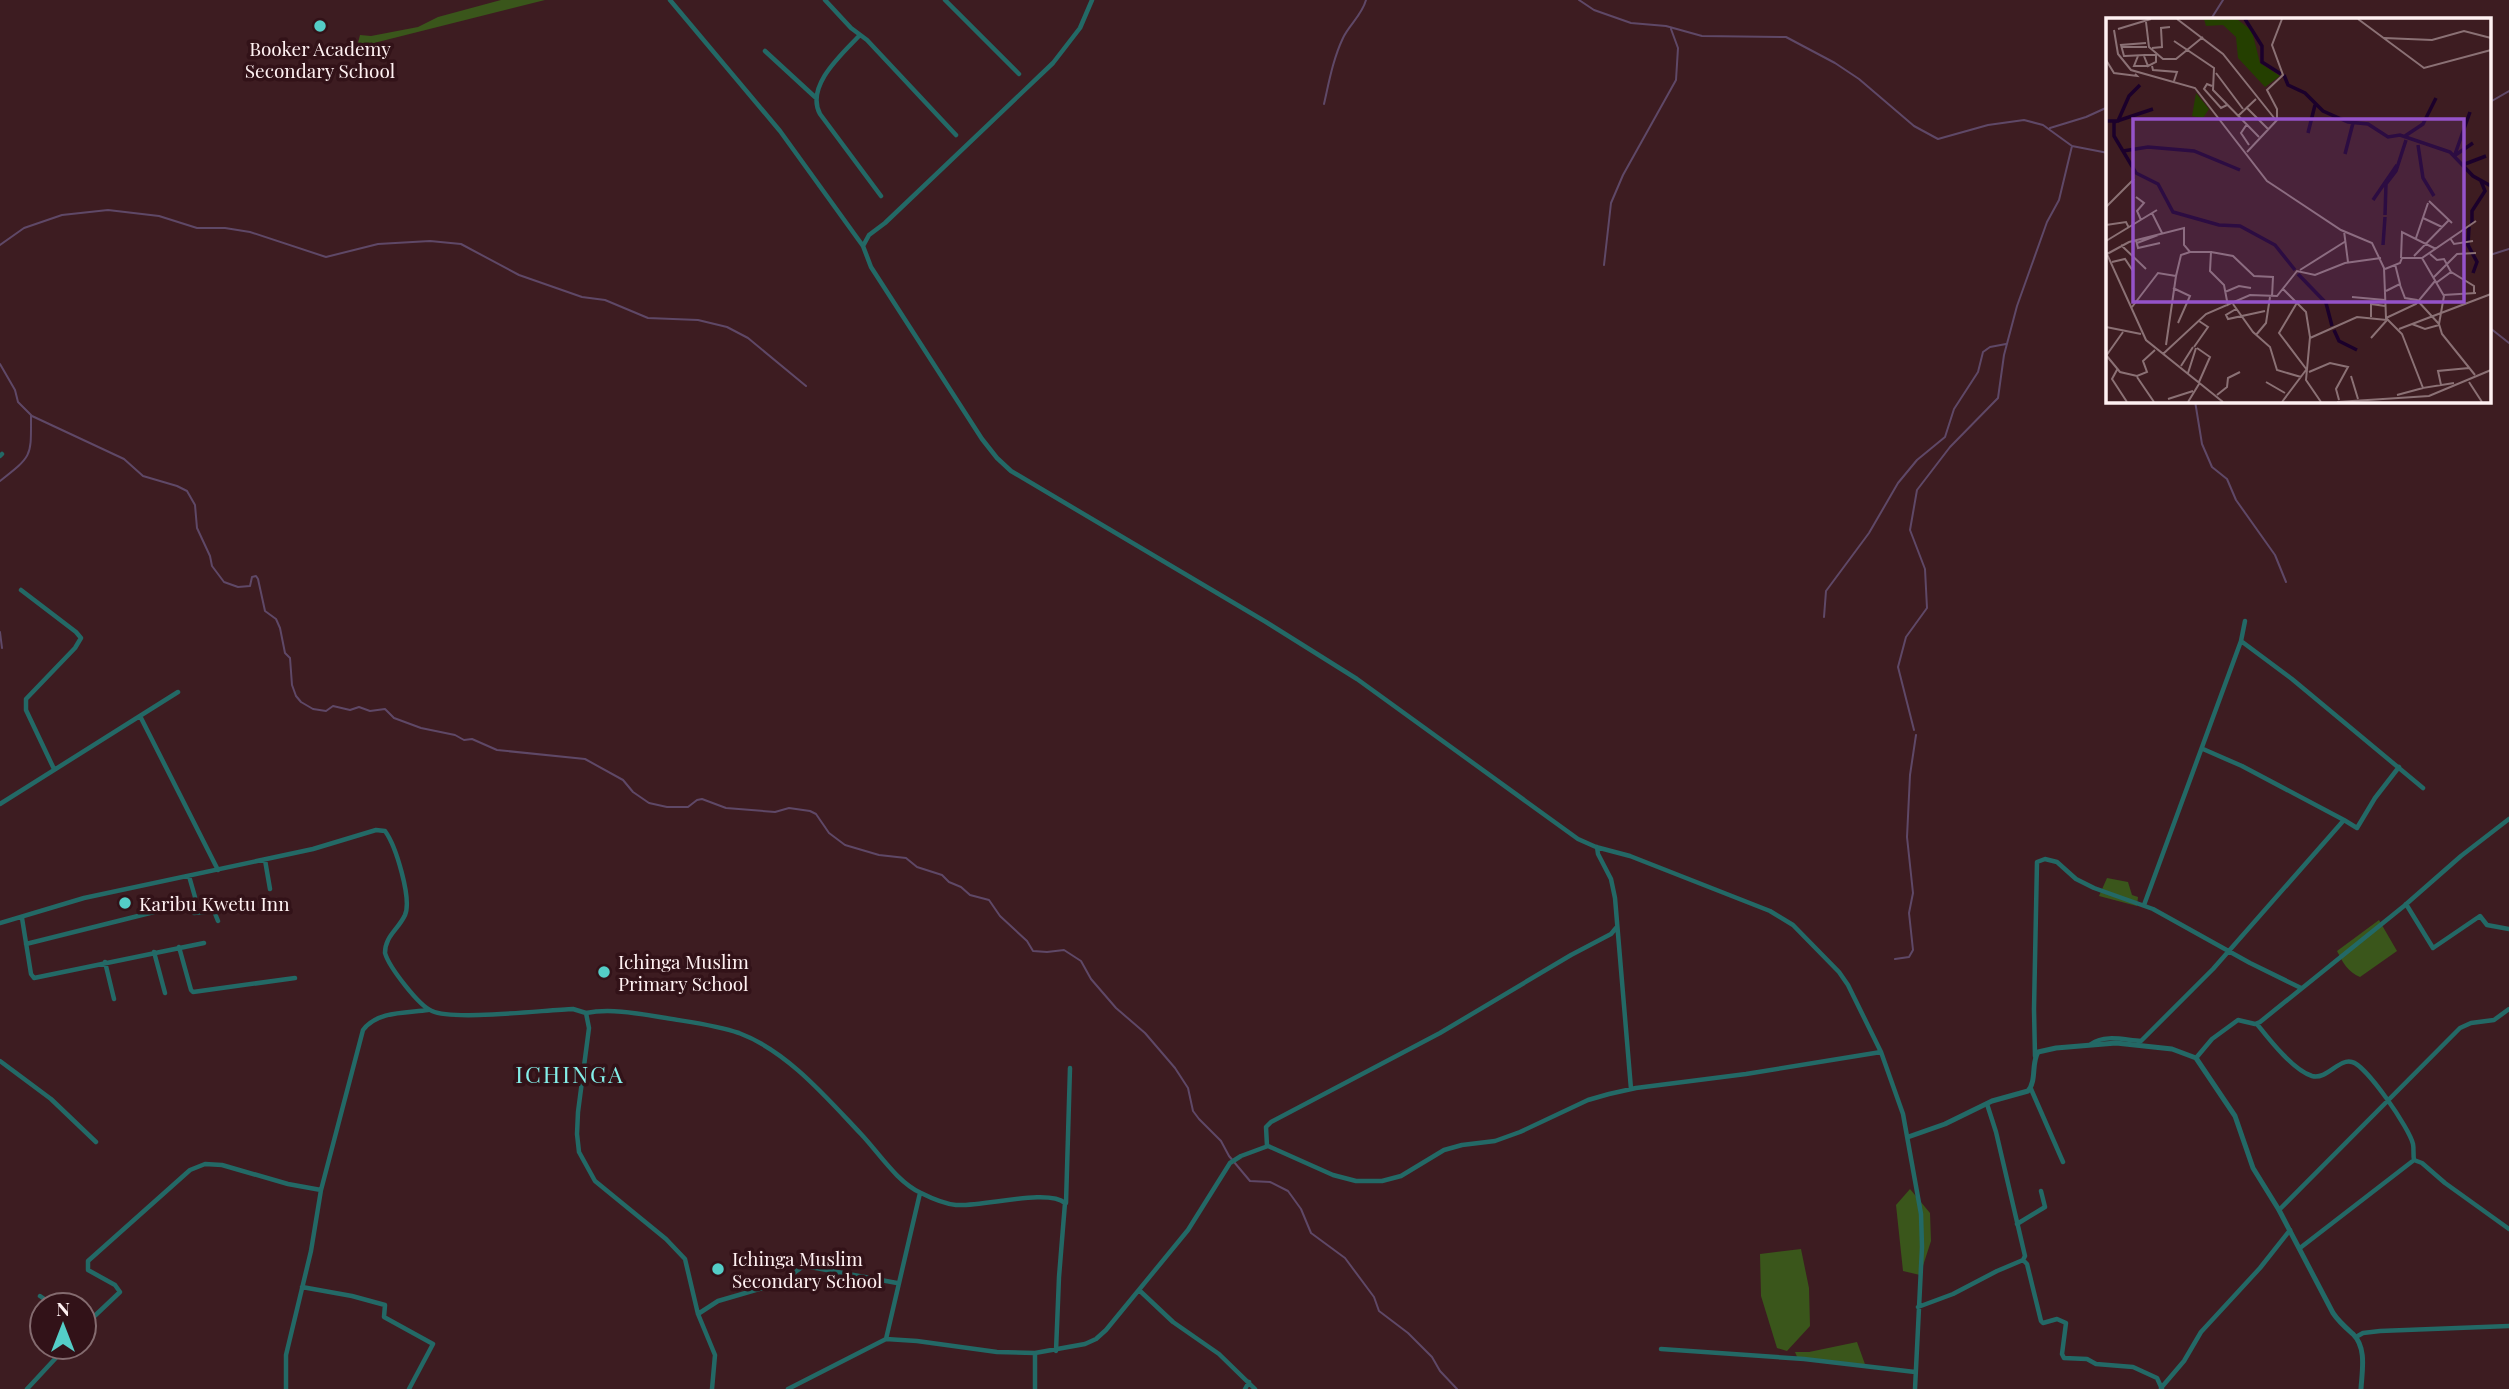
<svg xmlns="http://www.w3.org/2000/svg" width="2509" height="1389" font-family="'Playfair Display',serif">
<style>
.forest{fill:#3a561b}
.lines{fill:none;stroke-linecap:round;stroke-linejoin:round}
.stream{stroke:#5f4867;stroke-width:2}
.minor{stroke:#236966;stroke-width:4.5}
.tertiary{stroke:#236966;stroke-width:5}
.poi-dot{fill:#54cdc7;stroke:#321218;stroke-width:2.5}
.labels{text-anchor:middle;dominant-baseline:central;stroke-width:7;stroke-linejoin:round;paint-order:stroke}
.poi-label{font-size:19px;fill:#fff1f2;stroke:#321218;text-anchor:start}
.quarter-label{font-size:23px;letter-spacing:2px;fill:#84efe9;stroke:#321218}
.inset-river{fill:none;stroke:#1b002b;stroke-width:3.5}
.inset-road{fill:none;stroke:#8b7175;stroke-width:2}
.view{fill:#9553c9;fill-opacity:0.15;stroke:#9553c9;stroke-width:3.5}
.inset-edge{fill:none;stroke:#fff1f2;stroke-width:3.5}
</style>
<rect width="100%" height="100%" fill="#3d1c21"/>
<!-- forest -->
<path class="forest" d="M501,0H545L362,46L358,43L360,35L371,36L418,27L438,17Z
M2107,878L2128,882L2132,895L2138,897L2137,906L2099,896Z
M2379,920L2397,951L2360,977C2348,972 2343,963 2337,951Z
M1910,1189L1930,1213L1931,1241L1920,1275L1903,1271L1896,1205Z
M1801,1249L1809,1288L1810,1326L1787,1351L1777,1348L1761,1296L1760,1254Z
M1857,1342L1866,1367L1798,1359L1795,1352H1809Z"/>
<g class="lines">
<!-- stream -->
<path class="stream" d="M1579,0L1594,10L1631,23L1666,26L1702,36L1786,37L1835,63L1859,79L1914,126L1938,139L1988,125L2024,120L2043,125L2072,146L2108,153
M2211,19L2223,0
M2490,102L2509,91
M1324,104C1329,82 1333,59 1343,38C1349,25 1362,15 1366,0
M2050,128L2086,117L2108,107
M0,245L24,228L62,215L108,210L159,216L197,228H225L250,232L326,257L378,244L430,241L461,244L519,275L582,297L605,300L648,318L698,320L727,327L748,338L806,386
M2490,255L2509,249
M1604,265L1611,203L1623,175L1676,80L1678,48L1671,29
M2490,328L2509,343
M0,364L15,390L18,402L32,416L124,459L143,476L177,486L187,491L195,505L197,528L210,556L212,566L224,582L238,587L250,586L252,577L256,576L258,579L265,611L276,619L280,628L285,653L290,658L292,685L296,696L301,702L313,709L326,711L333,706L350,710L359,707L370,711L385,709L394,718L421,728L455,735L464,740L472,739L497,750L585,759L623,780L633,792L649,803L667,807H688L697,800L702,799L726,808L775,812L789,808L810,811L816,814L829,833L845,845L879,855L906,858L917,867L942,875L949,882L961,887L970,895L989,900L1000,916L1027,941L1033,951L1047,952L1064,950L1081,961L1091,979L1116,1008L1145,1033L1175,1068L1188,1088L1193,1111L1199,1119L1221,1141L1229,1156L1250,1181L1270,1182L1288,1191L1301,1209L1311,1233L1345,1258L1374,1297L1379,1311L1408,1333L1432,1357L1440,1371L1457,1389
M2195,401L2202,444L2212,467L2227,479L2236,500L2275,555L2286,582
M0,481C33,455 31,457 31,415
M1824,617L1826,591L1869,533L1898,483L1917,460L1945,437L1954,409L1978,372L1983,352L1990,347L2006,344
M0,632L2,648
M1914,730L1898,667L1906,637L1927,608L1925,569L1910,530L1917,490L1950,447L1998,398L2004,355L2017,306L2047,222L2059,200L2072,146
M1895,959L1909,957L1913,950L1909,913L1913,893L1907,837L1910,775L1916,735"/>
<!-- minor -->
<path class="minor" d="M670,0L780,131L863,246L871,267L982,439L997,458L1011,471L1266,622L1357,679L1578,839L1596,847L1630,856L1770,911L1793,925L1839,972L1848,985L1881,1052L1903,1114L1921,1214L1922,1247L1915,1389
M825,0L851,28L867,40L956,135
M945,0L1019,74
M860,35C842,54 805,86 820,114L881,196
M765,51L815,97
M863,246L869,235L885,223L1053,63L1080,28L1092,0
M0,456L2,454
M21,590L76,632L81,638L75,648L26,699V710L54,769
M2245,621L2241,641L2292,679L2423,788
M140,716L218,870
M2203,749L2242,766L2344,820
M0,804L178,692
M1597,847L1598,854L1611,879L1615,898L1631,1089
M265,860L270,889
M192,903L194,913L214,911L218,921
M2406,904L2433,948L2480,916L2487,925L2509,929
M2144,905L2241,641
M22,918L31,974L34,978L204,943
M0,923L84,898L313,849L376,830L385,831C396,846 412,899 405,915C398,930 385,936 385,953C389,967 419,1006 432,1011C454,1021 544,1010 573,1009L586,1013L589,1028L578,1112L577,1134L579,1152L595,1181L666,1239L685,1259L698,1314L715,1355L712,1389
M26,944L194,902L195,897L189,876
M179,947L191,990L193,992L295,978
M154,952L165,993
M105,962L114,999
M586,1013C611,1008 641,1014 666,1018C689,1022 716,1025 739,1033C787,1051 826,1097 861,1134C879,1153 897,1182 921,1193C931,1198 946,1204 956,1205C983,1207 1048,1188 1065,1203L1059,1277L1056,1351
M2257,1024C2269,1039 2293,1070 2312,1076C2327,1080 2339,1058 2352,1062C2366,1065 2410,1129 2413,1144C2414,1149 2413,1155 2414,1160
M2091,1044C2106,1034 2124,1040 2141,1041L2213,969L2344,820L2357,828L2375,798L2399,767
M2035,1056L2034,1009L2037,862L2045,859L2057,862L2076,879L2094,888L2153,909L2250,963L2301,988
M2196,1058L2212,1039L2238,1020L2255,1024L2260,1022L2404,906L2461,856L2509,819
M0,1061L51,1099L96,1142
M2031,1089L2063,1162
M1267,1146L1266,1127L1271,1122L1440,1033L1571,955L1611,934L1616,928
M1066,1203L1070,1068
M2279,1210L2460,1028L2471,1023L2494,1020L2509,1009
M2017,1224L2045,1207L2041,1191
M2300,1248L2414,1160L2422,1163L2445,1183L2509,1229
M2023,1260L2027,1264L2041,1321L2043,1323L2057,1319L2066,1323L2062,1354L2064,1358L2087,1359L2096,1364L2133,1367L2157,1378L2162,1389
M302,1287L352,1296L385,1305L384,1317L433,1344L409,1389
M1139,1290L1173,1322L1219,1354L1255,1389
M40,1296L53,1305
M1918,1307L1953,1294L1997,1271L2023,1260L2025,1256L1996,1132L1987,1104
M698,1314L718,1301L780,1283C790,1278 795,1270 805,1266L897,1283
M84,1326L120,1292L115,1285L88,1270V1261L190,1170L205,1164L222,1165L288,1184L321,1190
M2356,1337L2363,1333L2380,1331L2509,1326
M886,1339L920,1193
M1661,1349L1804,1359L1915,1372
M2161,1388L2184,1361L2201,1332L2260,1268L2290,1230
M27,1389L66,1347
M286,1389V1355L311,1251L321,1190L363,1030C377,1011 406,1013 428,1010
M788,1389L886,1339L917,1341L997,1352L1035,1353L1085,1344L1096,1339L1106,1330L1188,1230L1230,1163L1241,1156L1268,1146L1333,1175L1356,1181H1382L1401,1176L1444,1150L1462,1145L1495,1141L1520,1132L1588,1100L1609,1094L1636,1088L1746,1074L1881,1052
M1035,1389V1353
M1245,1389L1249,1382"/>
<!-- tertiary -->
<path class="tertiary" d="M1908,1137L1945,1124L1992,1101L2028,1091C2037,1080 2031,1064 2038,1052L2056,1048L2116,1043L2172,1049L2196,1058L2235,1116L2253,1168L2279,1210L2333,1313C2339,1322 2345,1327 2353,1334C2367,1348 2362,1371 2361,1389"/>
</g>
<!-- markers -->
<g class="poi-dot">
<circle cx="320" cy="26" r="7"/>
<circle cx="125" cy="903" r="7"/>
<circle cx="604" cy="972" r="7"/>
<circle cx="718" cy="1269" r="7"/>
</g>
<g class="labels">
<!-- poi labels -->
<g class="poi-label">
<text x="320" y="48" text-anchor="middle">Booker Academy<tspan x="320" dy="22">Secondary School</tspan></text>
<text x="139" y="903">Karibu Kwetu Inn</text>
<text x="618" y="961">Ichinga Muslim<tspan x="618" dy="22">Primary School</tspan></text>
<text x="732" y="1258">Ichinga Muslim<tspan x="732" dy="22">Secondary School</tspan></text>
</g>
<!-- quarter labels -->
<g class="quarter-label">
<text x="570" y="1073">ICHINGA</text>
</g>
</g>
<!-- overview -->
<g transform="translate(2106 18)">
<rect width="385" height="385" fill="#3d1c21"/>
<path d="M98,1H131L146,13L154,45L174,58L159,69L132,40L130,19L117,7L100,8ZM90,75L103,91L97,100L86,98Z" fill="#243f00"/>
<path class="inset-river" d="M139,1L156,28V44L175,56M178,57L182,67L199,75L217,93L242,104L262,106L282,119L294,117L344,134L367,158L385,168M47,91L8,104V118L30,155L52,166L67,194L113,207L134,208L169,227L189,252M0,103H12L23,78L34,67M202,115L209,87M299,118L317,106L330,80M312,127L317,160L328,178M17,133L42,129L88,133L134,152M239,136L247,105M348,138L367,125M348,139L364,94M359,146L380,138M267,182L291,147M279,197L280,166L290,153L300,122M366,206V193L379,173L375,163M363,209L362,227L371,244L367,255M277,227L279,199M192,256L220,285L226,308M228,312L233,323L251,332"/>
<path class="inset-road" d="M71,1L117,36L169,101M252,1L318,50L385,32M40,4L43,29L57,41H70L97,19M12,11L45,1M8,12L12,36L25,52L89,70L161,163L235,212L266,225L278,250L280,300L296,316L317,370L348,365M278,20L326,22L358,13L385,20M68,23L108,50L107,72L153,119M15,29H41M46,30L56,29L55,10L64,9M32,38L28,48H42M38,38L42,48L50,44V37H39L19,38H18L15,27L40,25M0,42L8,55L31,58L29,56M46,48L47,52L71,54L68,63M110,55L137,91M106,68L101,66L98,71L115,90L121,87M140,89L162,111M132,98L150,81M141,106L135,115L143,127M141,134L171,102V91L161,72L177,57L166,27L176,1M30,179L38,185L31,193L35,202M323,183L346,205M0,189L28,161M46,195L56,215M317,200L336,209M0,207L20,204L23,210M238,213L242,244M310,220L322,185M344,220L348,226L367,223M30,222L32,230L54,225M0,223L51,192M31,225L52,217M15,227L40,251M0,234L40,322L117,384M105,234L127,238L148,258L167,259L166,279M1,236L23,224L78,210V227L84,234H105L104,253L118,267L122,288M324,236L331,242L338,241L345,254M308,238L343,202M295,240L296,214L330,231M316,240L370,203M6,244L19,241L27,253M279,251L294,245L296,240H316L338,278L333,306L336,316L369,357M194,252L240,223M327,260L351,236L370,235M330,265L345,254L368,268V275M294,267L299,280L311,282L333,306M67,270L84,278L72,305M177,271L200,294L204,319L200,362L215,384M280,273L294,266L289,246M119,274L133,268L145,270M337,277L370,275M246,279L279,282M192,283L173,315L201,352M127,286L147,314L164,329L171,352L195,359M26,289L52,255L70,258M130,291L120,297L122,301L159,293M265,299V286L279,288M280,300L310,286L329,263M306,306L319,311L333,307M0,309L35,316M293,311L385,276M150,317L160,305L164,279M204,320L251,299L281,302L265,320M60,327L70,258L75,237L84,234M88,329L102,309L93,303M91,330L104,339L93,364M57,336L100,296L144,277L171,278L191,253L209,257L239,245L275,240M0,337L14,354L31,358L41,354L37,343L49,332M0,338L17,314M75,348L87,329M12,350L6,361L21,384M203,354L224,345L242,349L230,371L233,382M82,355L90,330M245,358L252,381M31,359L48,384M160,364L179,375M363,364L376,384M335,367L332,353L363,350M111,377L121,369L122,360L134,354M291,377L317,370M62,381L87,373M82,384L93,366M176,384L200,352M231,384L323,378L385,352"/>
<path class="view" d="M27,101H358V284H27Z"/>
<rect width="385" height="385" class="inset-edge"/>
</g>
<!-- north arrow -->
<g transform="translate(63 1326)"><circle r="33" fill="#321218" stroke="#846b6f" stroke-width="2"/>
<path d="M0-5L12 26L0 18L-12 26Z" fill="#54cdc7"/>
<text y="-10" font-size="19" font-weight="bold" text-anchor="middle" fill="#fff1f2">N</text>
</g>
</svg>
